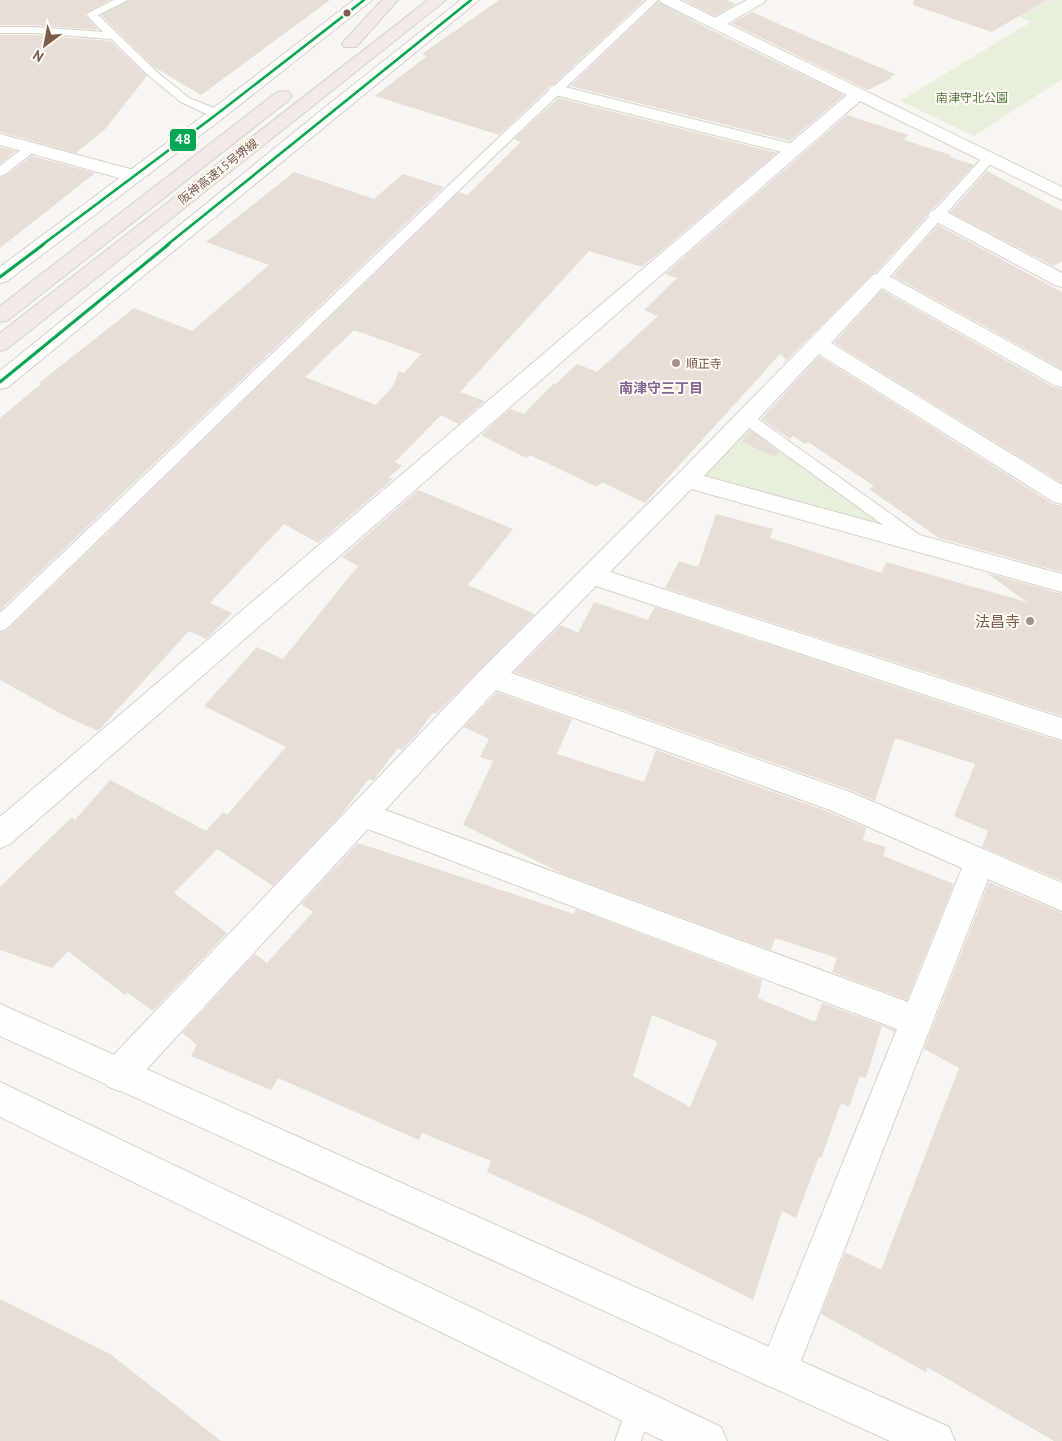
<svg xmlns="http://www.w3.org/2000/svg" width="1062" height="1441" font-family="'PT Sans','Noto Sans JP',sans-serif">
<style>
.green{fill:#e7f0db}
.building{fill:#e6ded7;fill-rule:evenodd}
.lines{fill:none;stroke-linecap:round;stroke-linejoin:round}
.service-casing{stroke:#d7d1cb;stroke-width:2}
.minor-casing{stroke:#d7d1cb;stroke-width:2}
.tertiary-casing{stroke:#d7d1cb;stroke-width:2}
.motorway-casing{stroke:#dad1cc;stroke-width:2}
.service{fill:#fefefd;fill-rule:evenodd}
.minor{fill:#fefefd;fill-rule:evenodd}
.tertiary{fill:#fefefd;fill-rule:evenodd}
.motorway{fill:#f2eae7;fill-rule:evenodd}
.bus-1-far1-casing{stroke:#fffaf3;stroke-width:5}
.bus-1-casing{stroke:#fffaf3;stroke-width:6}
.bus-1-far1{stroke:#00a651;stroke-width:2.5}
.bus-1{stroke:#00a651;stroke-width:3}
.bus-dot{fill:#7a5c4d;stroke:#fffaf3;stroke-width:2}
.poi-dot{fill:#a69286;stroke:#fffaf3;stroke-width:2}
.labels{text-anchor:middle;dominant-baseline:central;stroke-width:4;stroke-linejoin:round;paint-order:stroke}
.far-park-label{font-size:12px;fill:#537a41;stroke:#fffaf3}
.far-street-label{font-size:12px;fill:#7a5c4d;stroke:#fffaf3}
.far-poi-label{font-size:12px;fill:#7a5c4d;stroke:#fffaf3;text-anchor:start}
.far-neighbourhood-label{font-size:14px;font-weight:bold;fill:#846695;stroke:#fffaf3}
.poi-label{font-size:15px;fill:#7a5c4d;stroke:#fffaf3;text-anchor:end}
.line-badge{stroke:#fffaf3;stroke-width:2}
.badge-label{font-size:14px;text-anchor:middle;font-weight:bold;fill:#fff}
</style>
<rect width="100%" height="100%" fill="#f9f5f0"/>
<!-- green -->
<path class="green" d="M1048,0H1062V79L974,136L900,101L1031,22L1018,16Z
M747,430L783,447L886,521L879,529L702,476Z"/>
<!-- building -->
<path class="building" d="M0,0H110L84,14L98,30L34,25H0Z
M130,0H330L201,95L154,67L101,15Z
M499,0H644L554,84L549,85L547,90L499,135L375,96L427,56L422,54Z
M683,0H726L736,4L715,16Z
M914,0H1047L992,32L913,5Z
M658,2L709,29L844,95L790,141L570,86Z
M752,12L813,39L895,74L890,77L892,78L868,90L731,23Z
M0,35H34L110,41L147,76L105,129L76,153L0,132Z
M558,98L777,153L642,267L589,251L460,392L485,401L459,424L441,415L395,462L402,466L389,477L393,479L318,543L284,524L210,603L232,613L217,629L206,639L189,631L98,731L67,717L0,680V633L7,630L459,192L467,195L521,142L514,139ZM354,330L421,354L404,373L399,371L393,386L376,405L305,377Z
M847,115L908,135L904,140L951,155L950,157L974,165L934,208L930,210L927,216L876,272L872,274L783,364L786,359L780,354L645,503L602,482L597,487L530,455L526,458L481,435L510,409L524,414L554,383L556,384L577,364L597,372L658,316L644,310L677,278L665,274Z
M0,147L16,151L0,164Z
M32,156L95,173L0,248V178L5,176Z
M987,171L1062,211V261L1053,266L950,212Z
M294,172L374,199L403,174L444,187L0,610V418L41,384L39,383L134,308L192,331L269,265L206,242Z
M938,225L1062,292V369L893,276Z
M882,290L1053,387L1062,389V483L834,343Z
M819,356L1053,504L1062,506V572L939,538L869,489L874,486L808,442L805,444L793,436L790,439L761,419Z
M750,430L779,452L775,457L742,442Z
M418,490L513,529L468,585L535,614L436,714L433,713L417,734L402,750L398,748L376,777L373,781L369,779L340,816L273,886L217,849L174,893L227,933L153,1011L127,992L125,995L68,951L52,968L0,950V887L72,817L75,820L110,780L206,831L223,812L227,815L286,747L204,706L257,647L283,659L358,566L342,557Z
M716,514L773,529L770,538L882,573L886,562L1027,602L987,573L1062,594V716L665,588L679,561L698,567Z
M594,602L648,620L655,607L1062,742V881L982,847L988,831L954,816L975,764L895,738L875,801L851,790L514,672L561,625L578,633Z
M497,692L572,719L557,754L644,782L656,750L829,812L866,828L863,840L886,847L883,856L954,884L907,1000L832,972L837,958L775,938L771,950L561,873L463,825L493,761L480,757L489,739L464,727Z
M358,843L574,914L576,909L762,980L758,998L815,1022L822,1003L895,1030L894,1032L882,1026L866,1078L860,1076L849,1107L841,1103L821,1158L819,1157L796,1218L782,1211L753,1300L585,1216L487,1172L491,1161L422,1133L419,1140L278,1078L271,1090L191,1056L197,1045L182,1033L255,954L267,963L313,912L301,904ZM652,1015L716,1041L717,1043L690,1107L633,1076Z
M989,882L1062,913V1441H1054L927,1367L926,1372L821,1314L845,1252L881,1270L959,1068L924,1049Z
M0,1299L110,1354L221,1441H0Z"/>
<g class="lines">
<!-- service casing -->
<g class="service-casing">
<path id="service" d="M114,0H128L98,15L157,72L189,98L221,111L223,114L221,117H213L181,102L149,76L111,39L34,33H0V27H34L103,32L86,14Z
M647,0H658L517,134L6,629L0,631V613L509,128Z
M31,144L37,148L35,151L4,175L0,176V166L27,145Z
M989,154L993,155L995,158L993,161L885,282H875L873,279L875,276L985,155Z
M746,413L751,414L927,540L929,544L927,548L921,550L915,548L741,422L738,418L741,414Z
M639,1395L648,1399L652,1408L641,1441H615L630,1399Z"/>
</g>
<!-- minor casing -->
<g class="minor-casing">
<path id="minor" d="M747,0H766L763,3L721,27H709L707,24L709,21Z
M557,85L800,146L803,150L800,154L794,155L551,94L549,90L551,86Z
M0,134L141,172L143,176L141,180L134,182L0,145Z
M938,209L945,211L1062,273V287L1055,285L931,219L928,215L931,211Z
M880,273L887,275L1062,371V387L1054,385L882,288L831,343L1062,485V504L1054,502L819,354L704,476L1062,574V592L691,489L610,572L1062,718V740L596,586L511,673L850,792L1062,883V911L988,879L792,1384L778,1389L764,1384L759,1370L897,1029L368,829L131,1086L119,1091L107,1086L102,1074L107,1062L482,669L683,469L873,275ZM496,690L830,810L962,868L908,1002L385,810Z"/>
</g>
<!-- tertiary casing -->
<g class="tertiary-casing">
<path id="tertiary" d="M354,0H372L223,118L7,281L0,283V267L211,110Z
M461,0H479L8,387L0,389V371L328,105Z
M659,0H679L1062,187V200L860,101L10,844L0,848V817L847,95L662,3Z
M0,1004L949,1427L955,1441H890L0,1036Z
M0,1082L721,1427L727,1441H664L0,1117Z"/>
</g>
<!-- motorway casing -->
<g class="motorway-casing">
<path id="motorway" d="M382,0H398L356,47H344L342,44L344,41Z
M428,0H446L7,349L0,351V333Z
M283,91L289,92L292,96L289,100L7,321L0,322V306L277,92Z"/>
</g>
<!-- service -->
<use href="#service" class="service"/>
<!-- minor -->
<use href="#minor" class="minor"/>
<!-- tertiary -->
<use href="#tertiary" class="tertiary"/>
<!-- motorway -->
<use href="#motorway" class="motorway"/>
<!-- bus-1-far1 casing -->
<g class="bus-1-far1-casing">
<path id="bus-1-far1" d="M42,245L217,114L364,0
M167,245L471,0"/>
</g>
<!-- bus-1 casing -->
<g class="bus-1-casing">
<path id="bus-1" d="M0,277L44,244
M0,382L169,244"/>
</g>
<!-- bus-1-far1 -->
<use href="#bus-1-far1" class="bus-1-far1"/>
<!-- bus-1 -->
<use href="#bus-1" class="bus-1"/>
</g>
<!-- markers -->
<circle class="bus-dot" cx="347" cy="13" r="4.5"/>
<g class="poi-dot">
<circle cx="676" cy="363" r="5"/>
<circle cx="1030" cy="621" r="5"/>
</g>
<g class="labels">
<!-- far-park labels -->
<g class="far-park-label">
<text x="972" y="97">南津守北公園</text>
</g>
<!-- far-street labels -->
<g class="far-street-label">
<text transform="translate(218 171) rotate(-38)">阪神高速15号堺線</text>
</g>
<!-- far-poi labels -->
<g class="far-poi-label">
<text x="686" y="363">順正寺</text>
</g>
<!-- far-neighbourhood labels -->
<g class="far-neighbourhood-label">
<text x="661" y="388">南津守三丁目</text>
</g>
<!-- poi labels -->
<g class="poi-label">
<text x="1020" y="621">法昌寺</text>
</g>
</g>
<rect class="line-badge" x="169" y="128" width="28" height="24" rx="5" fill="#00a651"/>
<g class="badge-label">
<text x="183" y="144">48</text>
</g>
<!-- north arrow -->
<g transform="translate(45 45) rotate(212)" stroke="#fffaf3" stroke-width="4" paint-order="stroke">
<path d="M0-4L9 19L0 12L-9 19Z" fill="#7a5c4d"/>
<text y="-8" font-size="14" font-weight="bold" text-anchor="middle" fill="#7a5c4d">N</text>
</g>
</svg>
